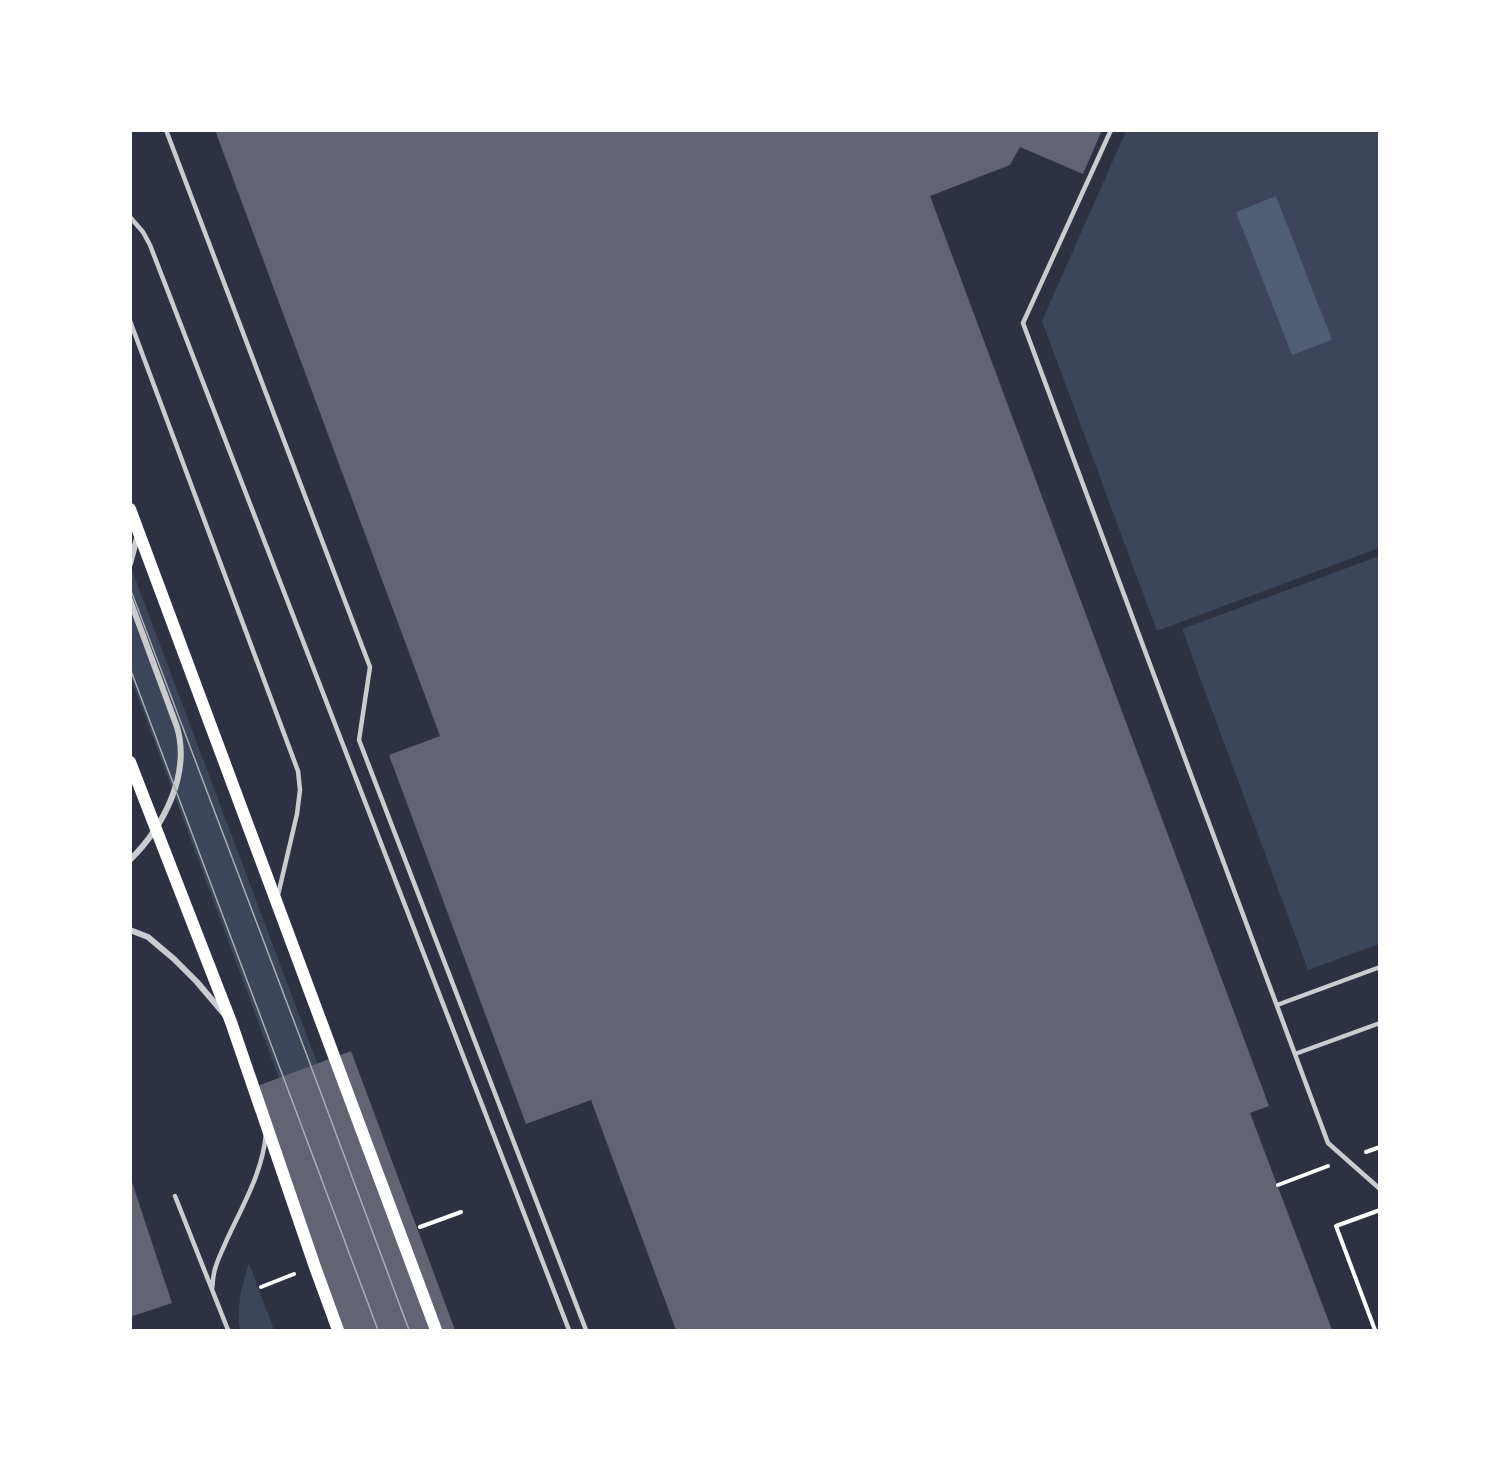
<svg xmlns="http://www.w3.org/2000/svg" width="1510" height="1461" font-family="Manrope,sans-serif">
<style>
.green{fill:#3c4559}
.water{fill:#4f5d75}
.building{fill:#626471}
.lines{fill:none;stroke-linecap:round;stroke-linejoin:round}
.path{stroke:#fff;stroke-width:4}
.service{stroke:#caccd0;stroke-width:4.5}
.minor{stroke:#caccd0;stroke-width:6}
.secondary{stroke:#fff;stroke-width:12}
.tram{stroke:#abadb3;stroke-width:1.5}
</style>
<rect width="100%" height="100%" fill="#2d3142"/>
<!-- green -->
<path class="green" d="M1126,131H1379V548L1157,631L1042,321Z
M1379,556V944L1308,970L1182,629Z
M130,565L357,1169L416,1330H372L131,678Z
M249,1263L274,1330H240C236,1308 242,1285 249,1263Z"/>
<!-- water -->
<path class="water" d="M1276,196L1332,340L1292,355L1236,212Z"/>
<!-- building -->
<path class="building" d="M215,130H1102L1083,174L1020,147L1010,165L930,196L1269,1106L1250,1113L1332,1330H676L591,1100L526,1124L389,755L440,736Z
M351,1051L455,1330H342L252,1088Z
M130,1176L172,1303L130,1317Z"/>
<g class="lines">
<!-- path -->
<path class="path" d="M1366,1152L1380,1147
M1278,1185L1328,1166
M420,1227L461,1212
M261,1287L294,1274
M1375,1330L1336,1226L1380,1210"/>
<!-- service -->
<path class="service" d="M166,130L370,667L359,740L586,1330
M1111,130L1023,323L1328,1143L1380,1189
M130,217L143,232L150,245L569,1330
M130,321L298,771L300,790L297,814L278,895
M1277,1005L1380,967
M1295,1054L1380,1023
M175,1196L228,1330
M212,1289C213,1282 213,1273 216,1266C218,1259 222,1251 225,1244C241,1208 262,1175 266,1134"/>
<!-- minor -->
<path class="minor" d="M130,564L137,538
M130,600L177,727C191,775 163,827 130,860
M130,930L148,937L174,959L197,982L225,1015"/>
<!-- secondary -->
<path class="secondary" d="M130,509L436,1330
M130,762L231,1022L315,1267L338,1330"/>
<!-- tram -->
<path class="tram" d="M130,588L306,1053L409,1330
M130,668L378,1330"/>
</g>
<!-- border -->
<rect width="1510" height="1461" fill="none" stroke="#ffffff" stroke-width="264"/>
</svg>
